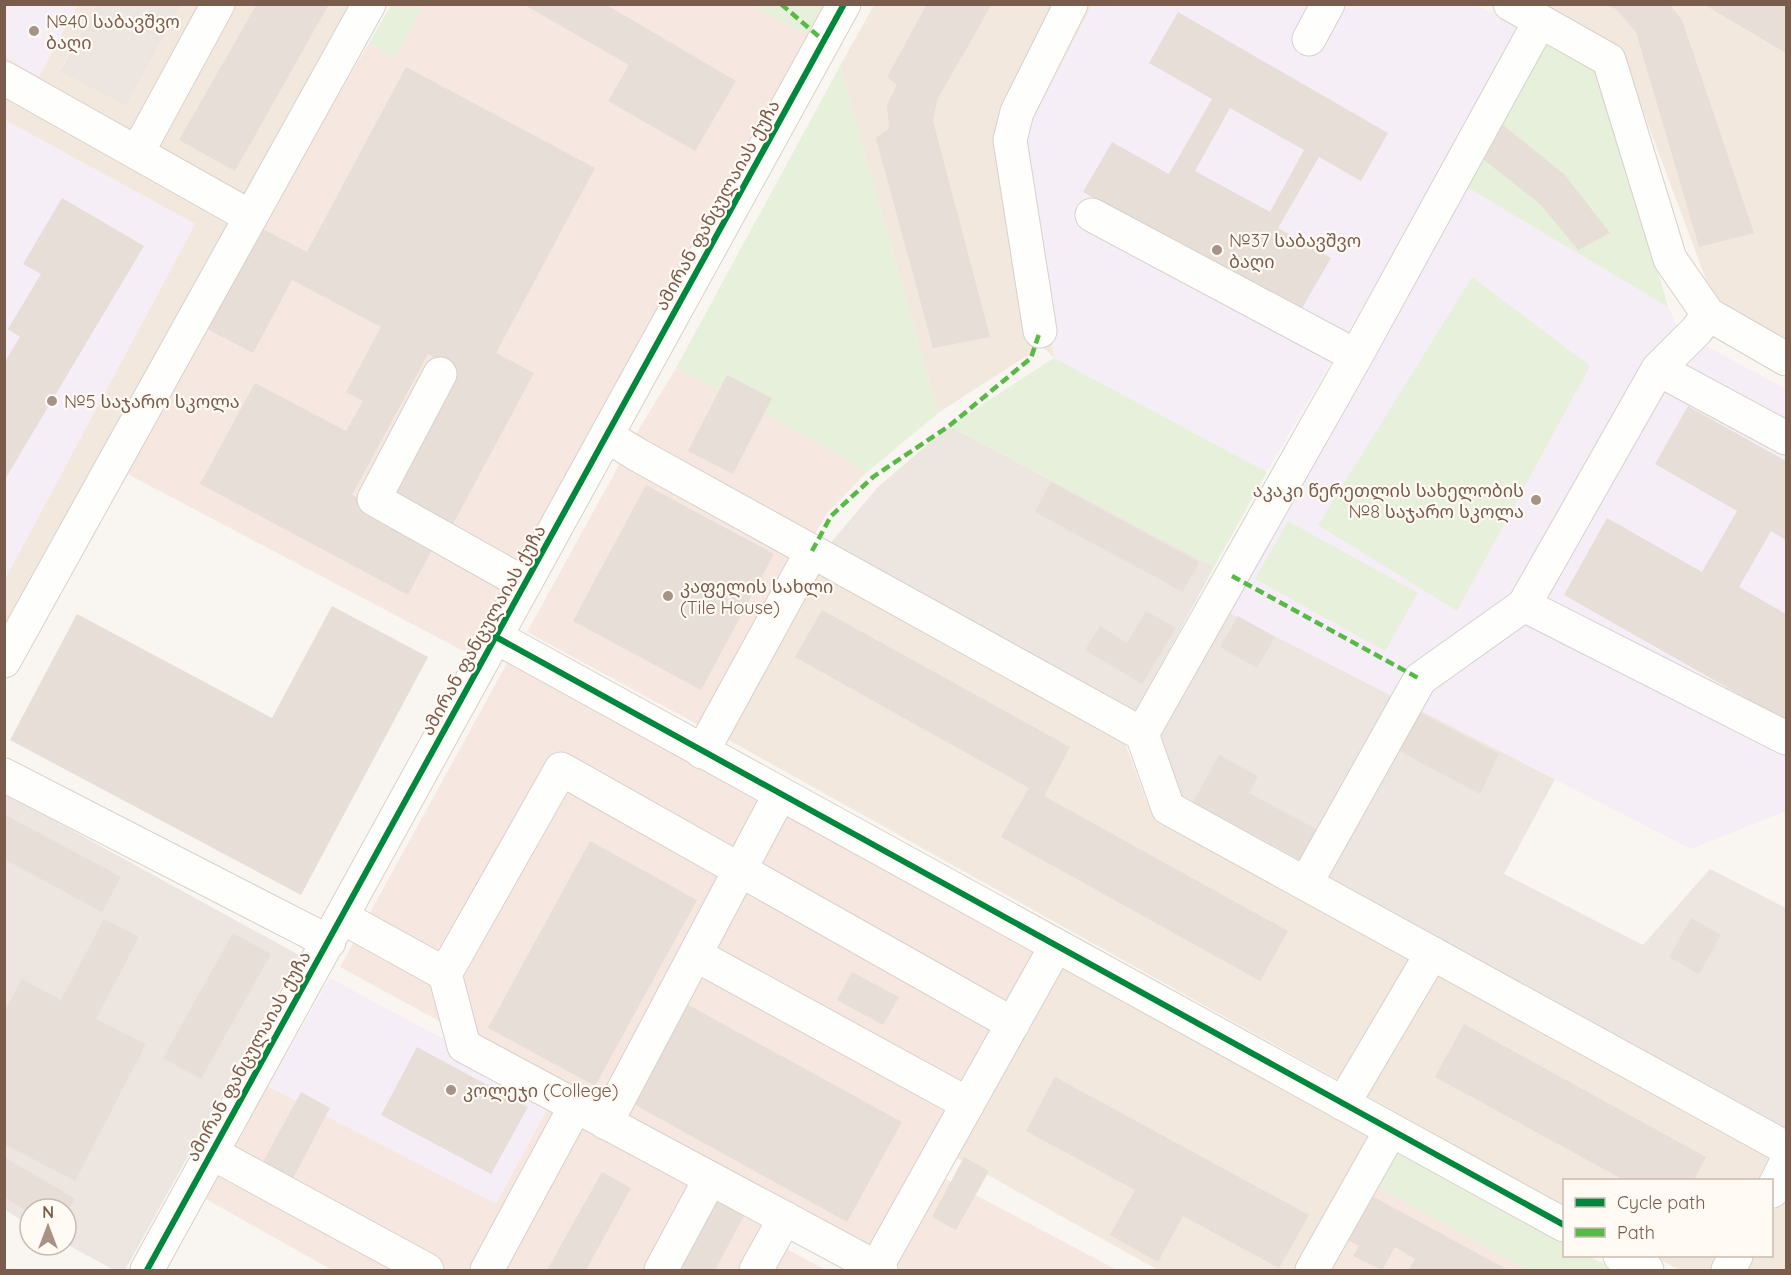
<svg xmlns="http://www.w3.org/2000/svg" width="1791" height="1275" font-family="Quicksand,'Noto Sans Georgian',sans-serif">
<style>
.residential{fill:#f2e8de}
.commercial{fill:#f6e8e1}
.industrial{fill:#ede5e0}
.education{fill:#f6eef6}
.green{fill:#e7f0db}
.building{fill:#e6ded7;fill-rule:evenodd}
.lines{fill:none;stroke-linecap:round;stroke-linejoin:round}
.minor-casing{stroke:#d7d1cb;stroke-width:35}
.minor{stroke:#fefefd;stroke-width:33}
.quiet{stroke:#58b947;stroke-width:4.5;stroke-dasharray:9 4.5;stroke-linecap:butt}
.cycleway-casing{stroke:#fffaf3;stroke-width:10}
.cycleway{stroke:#00873e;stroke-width:6}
.poi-dot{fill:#a69286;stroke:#fffaf3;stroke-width:2}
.labels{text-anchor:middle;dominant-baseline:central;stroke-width:4.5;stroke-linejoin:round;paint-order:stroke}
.poi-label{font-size:18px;fill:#7a5c4d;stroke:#fffaf3;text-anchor:start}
.street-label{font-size:18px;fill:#7a5c4d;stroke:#fffaf3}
</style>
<rect width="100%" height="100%" fill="#f9f5f0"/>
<!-- residential -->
<path class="residential" d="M78,5H96L60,70L126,106L181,5H352L5,627V579L195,224L5,120V57L39,76Z
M874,5H1092L1022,142L1054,358L1042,346L938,413L840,66Z
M1536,5H1786V346L1717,309L1621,52Z
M820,567L1120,730L1149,808L1776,1154L1761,1180H1564V1206L725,738Z
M1062,961L1376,1137L1302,1270H1158L952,1155Z
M1786,1187V1270H1741L1750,1256H1772V1215Z
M1653,1256H1719L1711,1270H1680Z"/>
<!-- commercial -->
<path class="commercial" d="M423,5H749L808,35L473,656L118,469L369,43L395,58Z
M676,368L823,445L866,473L827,513L813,538L633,439Z
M623,458L800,555L704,728L527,632Z
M511,656L1041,946L921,1166L1117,1270H896L340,967Z
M268,1086L496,1203L553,1098L780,1223L754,1270H332L204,1198Z
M1391,1142L1564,1242V1256L1615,1270H1322Z
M777,1244L826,1270H763Z"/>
<!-- industrial -->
<path class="industrial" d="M96,5H181L126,106L60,71Z
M949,426L1214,567L1136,712L828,546L878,487Z
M1224,610L1555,779L1504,874L1643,945L1710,869L1786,908V1135L1179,808L1159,734Z
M4,793L299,955L125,1270H114L66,1244V1209H30V1225L5,1210Z"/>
<!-- education -->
<path class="education" d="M4,5H78L39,76L5,57Z
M1092,5H1476L1525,29L1267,472L1054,358L1022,142Z
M5,120L195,224L5,579Z
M1460,183L1668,307L1680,332L1786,389V811L1691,849L1224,610Z
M330,978L553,1098L496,1204L268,1086Z"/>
<!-- green -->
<path class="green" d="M391,5H423L395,58L369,43Z
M749,5H825L808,35Z
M1542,39L1600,70L1668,307L1460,183Z
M840,66L938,413L866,473L823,445L676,368Z
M1472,277L1590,366L1457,611L1318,525Z
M1054,358L1267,472L1214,567L949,426Z
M1288,521L1418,593L1385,651L1255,579Z
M1399,1149L1564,1242V1256H1589L1616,1270H1527L1378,1187Z"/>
<!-- building -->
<path class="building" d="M257,4H329L235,171L179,140Z
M523,4H605L736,81L695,151L608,101L629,65Z
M927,4H992L937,100L933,121L990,337L933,348L876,138L889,129L887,104L897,85L887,77Z
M1606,4H1669L1682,20L1754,233L1699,247L1636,32L1617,10Z
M1705,5H1782L1786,7V53Z
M1178,12L1388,133L1361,181L1319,157L1278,228L1331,258L1298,315L1083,192L1112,142L1169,174L1212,99L1149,63ZM1230,108L1304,150L1270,212L1195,171Z
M406,67L595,168L496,353L534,373L452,526L388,492L454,368L428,354L352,495L437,540L408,595L200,484L255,383L346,431L363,401L346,392L381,327L292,280L253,353L207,329L261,228L307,252Z
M1498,121L1564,174L1610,233L1578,250L1540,204L1474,152Z
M62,198L144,246L4,481V363L20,337L8,329L41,274L23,264Z
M727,375L772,398L733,474L688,451Z
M1688,406L1786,461V540L1771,531L1739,587L1786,614V721L1564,595L1607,518L1702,572L1737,511L1655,464Z
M1051,482L1199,562L1183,592L1035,512Z
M646,485L774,554L701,690L573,621Z
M332,606L428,657L301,895L10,740L77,614L272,718Z
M822,610L1070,747L1044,796L1288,931L1260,981L1001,837L1029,788L795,657Z
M1146,611L1176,628L1142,684L1085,650L1100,626L1127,643Z
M1238,616L1275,637L1257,668L1220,647Z
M1409,707L1499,754L1480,794L1390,746Z
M1219,755L1258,776L1249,793L1329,836L1312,866L1193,802Z
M4,814L121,877L102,912L4,859Z
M590,841L697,900L595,1086L488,1028Z
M1691,918L1721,935L1699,974L1669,957Z
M104,919L139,937L96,1019L146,1044L75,1181L4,1144V1012L22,979L61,1000Z
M233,933L271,954L201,1079L163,1058Z
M852,972L899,997L883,1025L837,1000Z
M683,1002L902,1122L847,1222L628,1101Z
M1464,1024L1706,1157L1694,1180H1624L1435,1077Z
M417,1047L528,1107L491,1174L381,1115Z
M1055,1077L1309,1215L1279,1268L1183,1216L1158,1262L1110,1235L1135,1190L1026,1131Z
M301,1092L330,1108L292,1180L262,1164Z
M4,1157L75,1199L66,1214V1209H30V1213L4,1197Z
M964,1157L989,1171L956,1230L932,1217Z
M602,1172L631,1188L586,1270H547Z
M709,1190L747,1210L715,1270H666Z
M1363,1191L1508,1270H1408L1415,1259L1395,1247L1382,1270L1353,1256L1359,1246L1339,1235Z"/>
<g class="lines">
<!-- minor casing -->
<g class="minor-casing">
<path id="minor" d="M1510,4L1609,60L1670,259L1708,314L1786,359
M1309,39L1328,4
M4,78L251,217
M137,153L218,4
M1092,215L1356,356
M1040,331L1010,140L1017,112L1071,4
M1658,369L1697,330L1708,314
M440,374L374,499L525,584
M607,436L638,455L1142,734L1168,808L1786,1148
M1786,438L1658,369L1524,605L1786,738
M496,637L1564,1225
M4,661L369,4
M1142,734L1356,356L1540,21
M702,752L812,551
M4,775L329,942
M1306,883L1420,679L1524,605
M342,917L445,974L464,1046L881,1270
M696,955L968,1104
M445,974L561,769L1013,1024
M1343,1104L1432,953
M606,1123L780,794
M212,1153L427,1270
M1772,1191L1786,1163
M1620,1256L1647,1270
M876,1268L1056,946
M147,1270L844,4
M487,1270L575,1107
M661,1270L710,1179
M756,1270L785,1218
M1312,1270L1391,1130
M1728,1270L1736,1256"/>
</g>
<!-- minor -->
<use href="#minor" class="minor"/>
<!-- quiet -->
<path class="quiet" d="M781,4L824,41
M812,551L831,516L873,477L949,426L1031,358L1040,331
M1232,576L1420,679"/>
<!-- cycleway casing -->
<g class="cycleway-casing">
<path id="cycleway" d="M496,637L1564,1225
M147,1270L844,4"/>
</g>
<!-- cycleway -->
<use href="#cycleway" class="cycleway"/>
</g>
<!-- markers -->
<g class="poi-dot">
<circle cx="34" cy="31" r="6"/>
<circle cx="1217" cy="250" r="6"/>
<circle cx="52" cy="401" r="6"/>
<circle cx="1536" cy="500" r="6"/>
<circle cx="668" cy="596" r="6"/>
<circle cx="451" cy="1090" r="6"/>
</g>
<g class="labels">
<!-- poi labels -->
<g class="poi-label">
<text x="46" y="21">№40 საბავშვო<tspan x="46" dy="21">ბაღი</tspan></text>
<text x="1229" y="240">№37 საბავშვო<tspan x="1229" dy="21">ბაღი</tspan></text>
<text x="64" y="401">№5 საჯარო სკოლა</text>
<text x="1524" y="490" text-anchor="end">აკაკი წერეთლის სახელობის<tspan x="1524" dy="21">№8 საჯარო სკოლა</tspan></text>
<text x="680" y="586">კაფელის სახლი<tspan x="680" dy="21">(Tile House)</tspan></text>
<text x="463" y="1090">კოლეჯი (College)</text>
</g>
<!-- street labels -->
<g class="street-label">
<text transform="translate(717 205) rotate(-61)">ამირან ფანცულაიას ქუჩა</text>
<text transform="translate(483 630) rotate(-61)">ამირან ფანცულაიას ქუჩა</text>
<text transform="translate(248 1056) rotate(-61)">ამირან ფანცულაიას ქუჩა</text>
</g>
</g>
<!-- border -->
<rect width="1791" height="1275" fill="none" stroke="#7a5c4d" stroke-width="12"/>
<!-- legend -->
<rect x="1563" y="1179" width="210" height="78" fill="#fffaf3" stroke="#cabbb1" stroke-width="1.5"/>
<rect x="1575" y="1198" width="30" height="9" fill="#00873e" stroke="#cabbb1" stroke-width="1.5"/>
<text x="1617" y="1209" font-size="18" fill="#7a5c4d">Cycle path</text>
<rect x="1575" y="1228" width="30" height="9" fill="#58b947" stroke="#cabbb1" stroke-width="1.5"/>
<text x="1617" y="1239" font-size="18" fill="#7a5c4d">Path</text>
<!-- north arrow -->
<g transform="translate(48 1227)"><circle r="28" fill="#fffaf3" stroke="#cabbb1" stroke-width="1.5"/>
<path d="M0-4.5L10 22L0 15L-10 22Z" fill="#a69286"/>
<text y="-9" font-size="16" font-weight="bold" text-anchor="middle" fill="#7a5c4d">N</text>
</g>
</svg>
